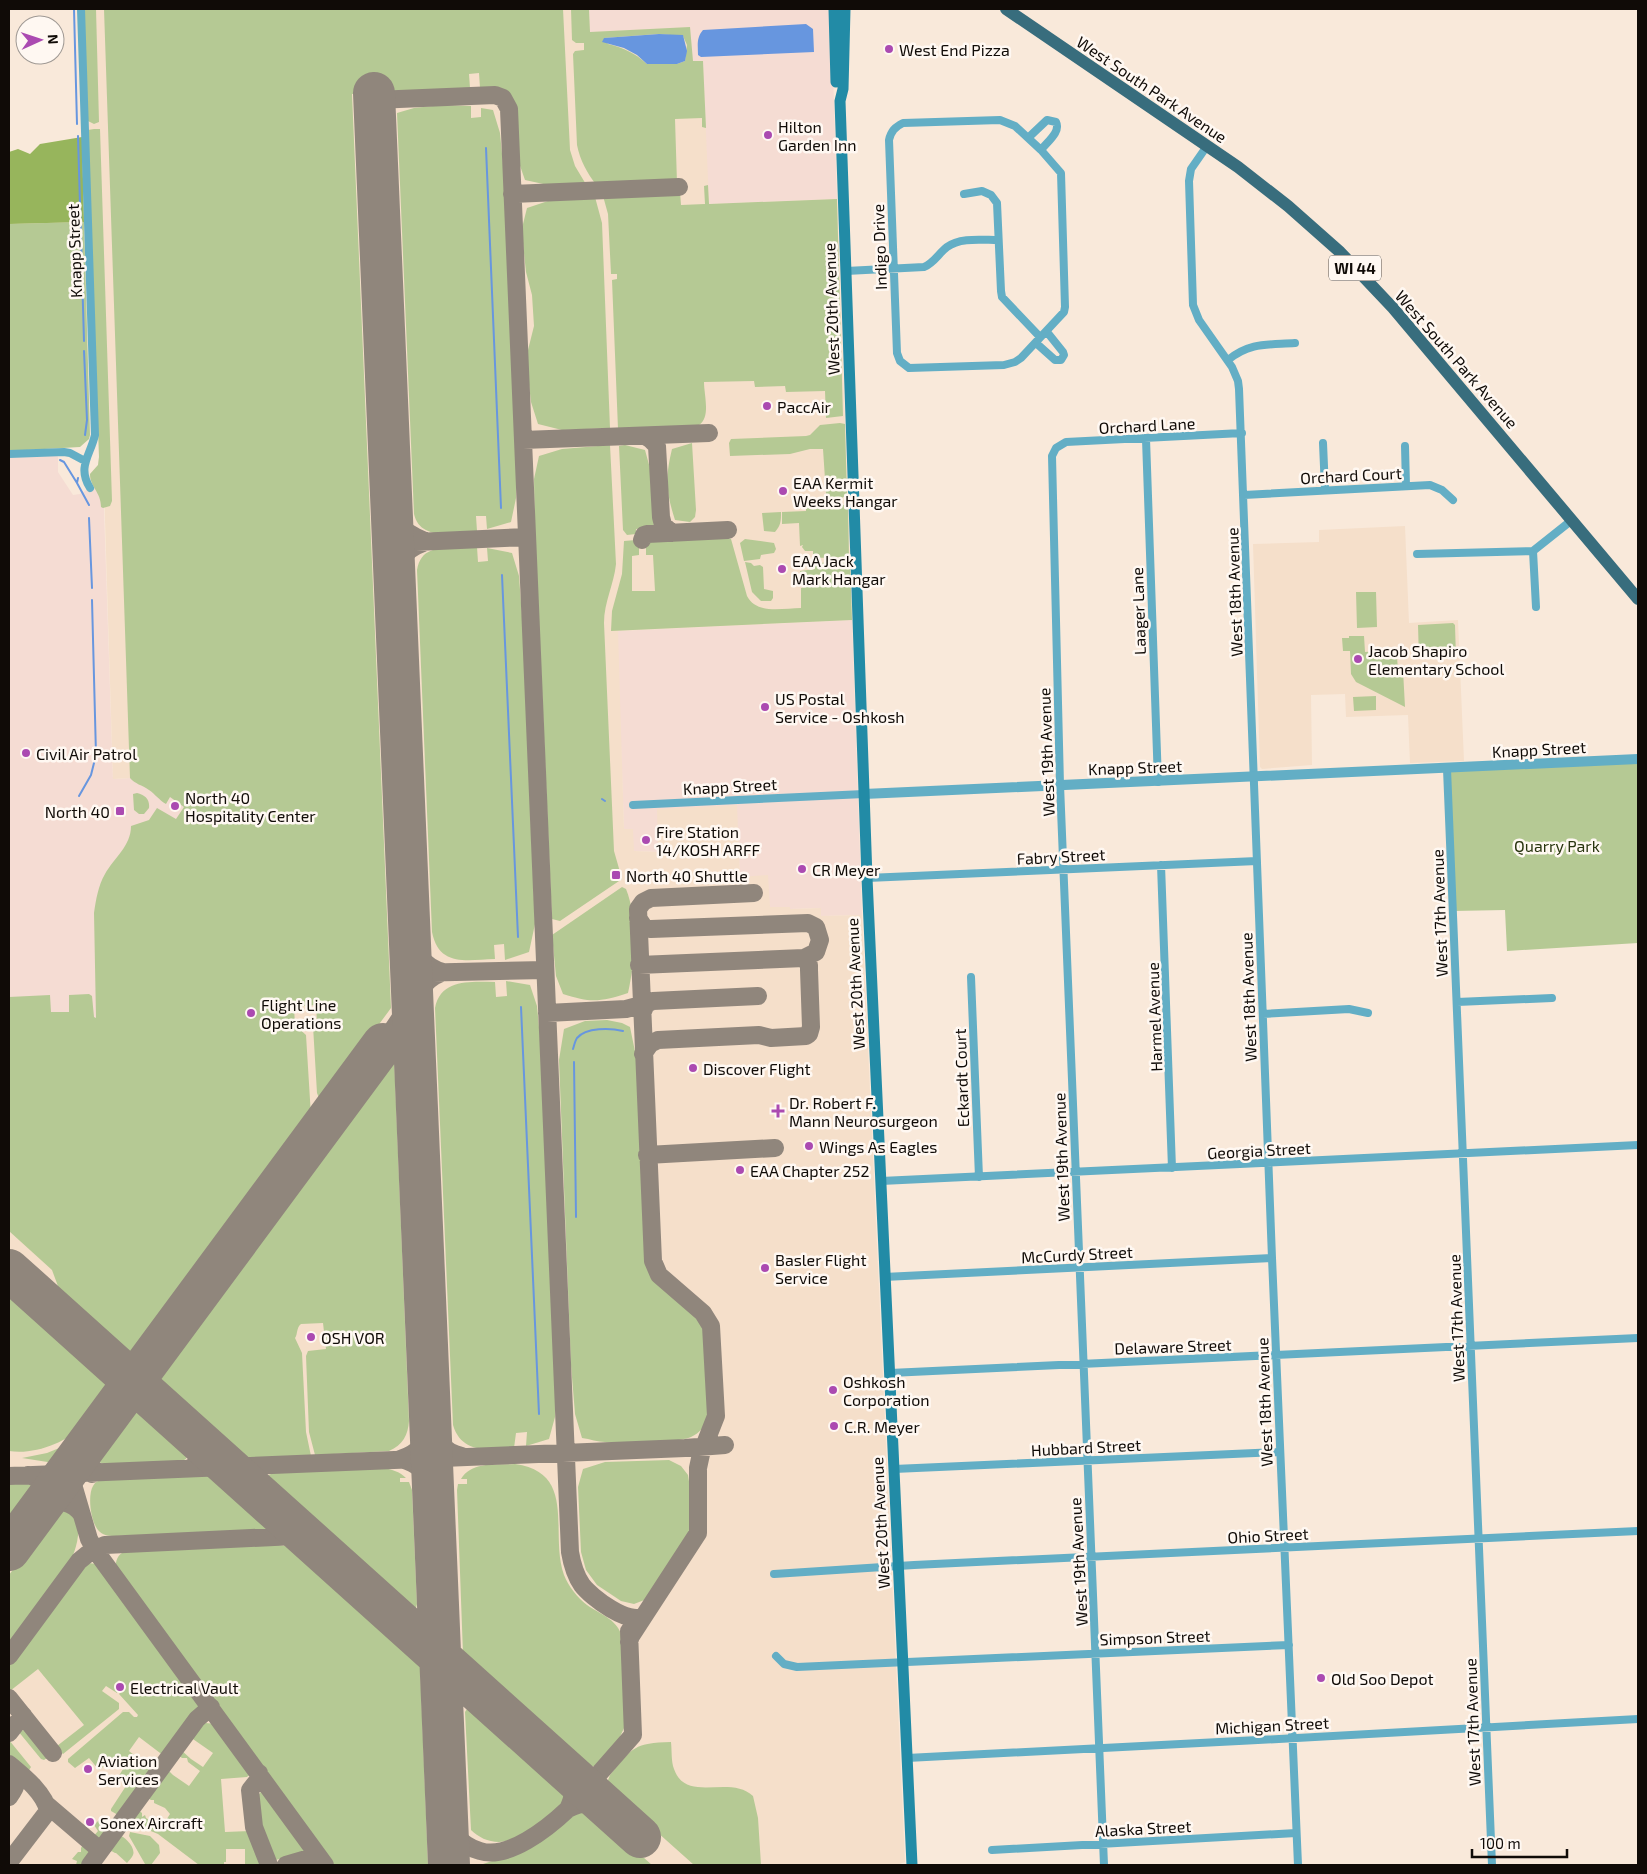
<svg xmlns="http://www.w3.org/2000/svg" width="1647" height="1874" font-family="'Exo 2',sans-serif">
<style>
.commercial{fill:#f5dcd3}
.built{fill:#f5dfca}
.green{fill:#b5c994;fill-rule:evenodd}
.forest{fill:#97b55c}
.water{fill:#6796df}
.lines{fill:none;stroke-linecap:round;stroke-linejoin:round}
.stream{stroke:#6796df;stroke-width:2}
.taxiway{stroke:#90867c;stroke-width:18}
.runway{stroke:#90867c;stroke-width:42}
.minor{stroke:#63aec5;stroke-width:8}
.tertiary{stroke:#63aec5;stroke-width:10}
.secondary{stroke:#228ba6;stroke-width:11}
.primary{stroke:#386d7d;stroke-width:12}
.poi-dot{fill:#ab4ab1;stroke:#fff8f2;stroke-width:2}
.labels{text-anchor:middle;dominant-baseline:central;stroke-width:5;stroke-linejoin:round;paint-order:stroke}
.shield{fill:#fff8f2;stroke:#58524e;stroke-width:1}
.shield-label{font-size:15px;font-weight:bold;fill:#100b07}
.poi-label{font-size:16px;fill:#100b07;stroke:#fff8f2;text-anchor:start}
.street-label{font-size:16px;fill:#100b07;stroke:#fff8f2}
.park-label{font-size:16px;fill:#29350f;stroke:#fff8f2}
</style>
<rect width="100%" height="100%" fill="#f9e9da"/>
<!-- commercial -->
<path class="commercial" d="M589,9H831L837,199L708,204L703,61H693L590,32Z
M9,451L58,455V472L73,495L80,494L103,480L113,779L130,778L187,780L197,1000L9,1133Z
M852,620L862,915L821,916L820,908L790,909V907H770L740,877L736,805L659,852L634,851L624,829L617,631Z"/>
<!-- built -->
<path class="built" d="M84,9H589L590,32L690,27L693,61H703L709,204L837,199L852,620L618,631L624,829H633L634,851L658,852L657,809L737,805L740,877L768,875L770,907H790V909L821,908V916L862,915L905,1862L897,1865H9V1133L197,1000L187,780L130,778L113,779L104,487L90,479V474L98,465L99,457Z
M1405,526L1409,623L1458,620L1464,761L1410,763L1408,715L1346,717L1345,694L1311,695L1312,765L1262,769L1260,767L1253,544L1319,542V530Z"/>
<!-- green -->
<path class="green" d="M84,9H96L99,122L94,124L88,121Z
M104,9H563L570,150L575,166L587,186L548,185L525,180L518,160L516,108C511,90 498,87 480,88L479,73L469,74L470,88L352,94L391,1008L321,1103L317,1093L313,1026L317,1022L316,1005L294,1007L295,1025L306,1035L311,1116L138,1348C134,1352 130,1353 123,1352L62,1297L52,1270L9,1231V997L50,995L51,1012H69V995L89,994L92,996L94,1017L96,1018L94,913C96,900 98,886 105,874C114,858 131,846 131,826L149,820L157,808L176,819L184,807L170,797L166,804C159,800 155,794 149,790C142,785 135,784 130,778Z
M571,9H589L590,32L690,27L693,61H703L706,128L702,127V118L675,119L677,183L597,186C587,173 580,160 577,145L573,54L575,51L584,50V43H576L572,40ZM658,34L683,36L687,45L685,61L677,64H647C635,53 624,48 608,44L604,38Z
M442,105L471,106V118L481,117V108L493,110L500,133L505,185L508,260L516,447V498L511,522L487,529L486,516H476L477,531C455,534 420,541 414,514L397,113L414,108Z
M94,129H100L112,501L110,506L103,508L101,507C101,492 90,487 90,474L98,465L99,457L88,130Z
M708,185L709,204L837,199L843,416L826,418L825,391L786,392L785,386L755,387L754,381L704,382C704,395 711,417 699,425L618,429L612,280L617,279V274H611L608,214L603,196L680,192L681,205L705,204L704,186Z
M595,197L602,223L610,428L562,430L538,424L531,402L528,376V350L534,326L532,295L526,272L522,234V228L527,208L548,201Z
M84,222L90,435L89,439L80,447L9,451V224Z
M840,423L845,424L847,495C841,500 831,500 826,494L823,449H810L790,454L730,456L729,443L731,439L806,436L810,435L820,425Z
M692,443L696,510L695,517L690,522L675,520C666,492 665,478 672,449Z
M610,445L616,564C614,584 604,602 604,623L614,851L622,879L560,921L552,919L535,533L534,479L539,456L562,449Z
M625,445L645,450L651,472L654,528L636,529V534L627,535L623,530L619,446Z
M844,505L848,506L849,557L813,558V551H805L802,547L803,545L800,546L799,523L782,524V512L806,511V507Z
M781,512C781,521 781,525 775,532L764,531L762,513Z
M720,537L731,539L747,596C757,615 783,608 801,608V588L806,587V585L801,586L800,571L815,569V563L850,562L852,620L611,631L612,611L622,574L624,541L636,540L639,543V555L632,556V591H655L653,555H646V543L648,539Z
M745,539L774,543L776,549L774,553L761,555L760,559L744,561L740,543Z
M455,547H477L478,562L488,561L487,548L512,553L519,576L523,630L535,924L529,952L505,960L504,944L494,945L495,959C466,960 439,967 432,932L417,570C421,548 436,549 455,547Z
M745,562L751,563L754,566L760,565L763,567L764,589L773,591V598L771,601H761L752,592Z
M1356,592H1376L1377,627L1357,628Z
M1453,623L1455,625L1456,658L1419,659L1418,625Z
M1349,636H1364L1365,652C1377,651 1387,649 1397,657L1398,670H1403L1405,707L1356,682L1351,674L1350,651H1343L1342,638H1349Z
M1376,696V710L1354,711L1353,697Z
M1638,759V943L1507,951L1505,910L1453,911L1447,769Z
M137,793C145,795 150,799 149,808L144,814H139L134,810L133,794Z
M622,887L626,889C638,919 635,962 628,993C600,1002 591,1003 563,994L556,976L552,935Z
M506,981L530,985L537,1006L542,1059L555,1365V1417L549,1439L526,1446L527,1432L516,1433L514,1448C490,1449 462,1455 453,1425L435,1008C441,978 472,982 495,982L496,997L507,996Z
M607,1020L622,1023L630,1027L640,1076L649,1266L654,1275L698,1315L702,1321L705,1331L708,1417C705,1426 700,1433 691,1437C678,1443 621,1444 605,1442C598,1442 590,1439 582,1438L575,1414L571,1365L559,1060L564,1029L585,1021Z
M392,1056H394L409,1421C408,1435 403,1445 389,1451L315,1455L309,1432L306,1356L308,1351L326,1349L323,1323L301,1324C296,1328 298,1334 295,1338L302,1353L306,1432L311,1456L241,1459L152,1380Z
M9,1290L106,1377C112,1388 104,1396 98,1405C93,1411 89,1418 84,1424C67,1443 34,1455 9,1451Z
M135,1410H142L188,1451L186,1459L182,1461L104,1464L99,1462L97,1457L99,1452L127,1415Z
M69,1444L54,1463L22,1458L47,1453Z
M669,1460L681,1466L688,1475L690,1488L692,1529L647,1599L634,1604L621,1601L597,1585L586,1570L581,1552L578,1487L583,1469L605,1462Z
M515,1464C578,1473 549,1533 564,1575C569,1587 577,1597 587,1605C600,1614 616,1619 621,1634L625,1726L617,1743L596,1766H586L579,1763L469,1664L463,1654L457,1490L458,1484H467V1479H461C471,1461 497,1465 515,1464Z
M385,1468C392,1470 399,1471 406,1478H400V1482H409L412,1490L417,1604L416,1608L412,1610L406,1607L267,1480L269,1475L273,1473Z
M203,1475L218,1478L268,1522L269,1527L264,1530L116,1536C111,1536 104,1536 100,1532C91,1525 87,1496 93,1486C95,1482 98,1481 102,1479Z
M31,1483L34,1493L9,1526V1484Z
M63,1511L72,1513C85,1527 75,1555 66,1569L9,1648V1575L54,1514Z
M272,1544L285,1546L304,1554L413,1652L420,1665L428,1865H332L116,1568C115,1559 119,1553 128,1550Z
M87,1563L98,1564L103,1569L197,1698L199,1705L196,1712L164,1756L139,1737L129,1751L153,1770L122,1814L118,1815L111,1811V1809L126,1786L118,1777L127,1763L121,1758L112,1769L107,1764L99,1770L89,1758L75,1768L68,1762V1759L123,1712H129L134,1717H137L138,1715L119,1694L126,1686L119,1680L116,1684L115,1683L114,1687L118,1690L117,1693L106,1686L102,1691L119,1703V1709L63,1754L57,1748V1746L84,1725L38,1669L10,1691L9,1690V1664L83,1565Z
M469,1706L476,1708L564,1787L565,1800C555,1816 519,1841 499,1842C488,1842 478,1837 471,1830L465,1712Z
M206,1723L215,1724L219,1727L250,1770L249,1775L247,1777L221,1779L225,1832L250,1831L265,1864L245,1865V1849H226V1862H224V1865H199L158,1834L134,1824L130,1821L137,1809L142,1813V1817L145,1815L146,1818L160,1827L163,1825L170,1814L165,1808L154,1803V1800H151L146,1797L167,1769L173,1775L189,1786L200,1771L188,1762L187,1758H182L177,1754L181,1750L191,1759L203,1767L213,1753L190,1737L198,1727Z
M24,1730C35,1734 43,1747 50,1756L44,1760L41,1759L18,1731Z
M9,1740L31,1767L28,1772L9,1758Z
M671,1742C672,1751 671,1761 674,1769C686,1804 730,1774 753,1796L758,1818L761,1865H694L610,1790L608,1780L610,1775C633,1747 634,1743 671,1742Z
M262,1790H264L305,1845V1852L272,1861L259,1829L258,1796Z
M580,1810L592,1812L652,1865H480L510,1855L532,1845L557,1828L575,1812Z
M107,1817L112,1823V1826L102,1841L97,1842L92,1838L98,1831L94,1825L99,1820Z
M130,1832L150,1836L159,1845L160,1853L151,1865L145,1864L129,1836Z
M118,1835C125,1836 136,1848 133,1855C132,1858 129,1860 127,1863L116,1853H115L108,1849Z
M85,1841L92,1848L93,1852L84,1865H76L77,1861L72,1859L78,1852H81V1848Z"/>
<!-- forest -->
<path class="forest" d="M82,137L84,222L9,224V152L18,149L30,154L40,144Z"/>
<!-- water -->
<path class="water" d="M806,24L813,29L814,52L701,57L698,55C698,46 696,38 703,30Z
M659,34L683,35L687,51L685,61L677,64H647L637,55L624,48L602,42L604,38Z"/>
<g class="lines">
<!-- stream -->
<path class="stream" d="M74,9L77,124
M78,136L84,341
M486,148L501,508
M84,351L87,420L85,435
M60,460L64,462L77,483
M78,478L77,483L89,505
M89,518L92,588
M502,575L518,937
M79,796L91,775L96,755L92,600
M602,799L605,801
M521,1007L539,1414
M573,1049C574,1046 575,1041 577,1038C586,1027 611,1028 623,1031
M574,1062L576,1217"/>
<!-- taxiway -->
<path class="taxiway" d="M375,100L495,95L503,98L509,109L570,1552C572,1564 575,1575 582,1585C591,1597 629,1626 644,1616
M512,194L679,187
M645,436L650,439L657,446L661,517L663,525L672,533
M523,440L709,433
M391,491C395,522 396,529 425,541
M642,540L644,535L647,534L728,530
M394,543L527,537
M396,596C398,571 395,553 423,543
M638,918L644,927L651,929L808,923L816,927L820,940L816,952L804,958L639,965
M411,934C416,953 423,967 443,972
M412,973L545,970
M547,1013L626,1009L641,1005
M642,1014L646,1004L653,1001L758,996
M414,1019C416,998 420,981 441,973
M383,1044L413,999
M643,1054L650,1044L658,1040L759,1035L771,1038L806,1036L809,1034L811,1027L809,970V965L804,958
M647,1155L775,1148
M84,1448L88,1465L98,1472L92,1474
M190,1468L198,1464C206,1453 200,1444 192,1435
M56,1473L67,1476L72,1481L89,1539L95,1550L325,1865
M49,1474L66,1465L90,1440
M28,1475C46,1480 49,1489 42,1505C57,1499 73,1501 82,1515
M9,1476L685,1448L725,1445
M253,1489C249,1479 250,1471 260,1466
M434,1494C428,1475 420,1463 400,1459C420,1453 428,1441 431,1421C436,1439 442,1452 462,1456
M270,1505C280,1516 289,1526 273,1537
M629,1642L631,1636L698,1533V1468L701,1454L716,1416L711,1326L703,1313L659,1275L653,1261L638,909L643,902L651,898L754,893
M9,1656L79,1561L90,1552L105,1545L295,1536L315,1545
M9,1698L53,1753
M9,1733L23,1715
M9,1764C22,1775 45,1793 48,1811L9,1862
M560,1765C571,1781 578,1789 568,1809
M259,1773L258,1780L250,1790L254,1827L269,1865
M9,1797C18,1785 19,1779 11,1766
M46,1804L94,1845L97,1847L104,1846
M568,1809C582,1802 593,1801 608,1808
M448,1830C458,1838 467,1848 480,1851C508,1860 548,1828 568,1809L633,1735L629,1631
M90,1865L197,1719L211,1707
M286,1865L310,1858L321,1861L322,1865"/>
<!-- runway -->
<path class="runway" d="M374,93L449,1865
M9,1270L640,1837
M9,1550L383,1044"/>
<!-- minor -->
<path class="minor" d="M81,9L95,435C90,456 77,467 90,488
M1000,120L1015,126L1041,150L1061,173L1065,307L1064,312L1021,358L1015,362L1004,365L909,368L900,361L897,353L889,140C891,131 895,127 903,123Z
M1028,138L1047,120L1056,122C1061,132 1047,142 1041,150
M1207,146L1191,169L1189,181L1193,305L1199,320L1232,367L1238,381L1239,389L1272,1258L1298,1865
M964,194L982,191L991,195L997,203L1001,291L1002,297L1040,337
M846,271L924,267C934,263 939,253 947,247C960,237 982,240 998,240
M1036,343L1055,360H1061L1064,355L1063,352L1047,332
M1228,360C1250,342 1268,345 1295,343
M1146,439L1158,782
M1323,443L1325,490
M1405,446L1406,486
M9,454L64,452L70,453L85,461
M1244,495L1430,485L1442,490L1453,500
M1533,551L1536,607
M1417,554L1533,551L1572,520
M1447,769L1492,1865
M633,805L864,794
M1161,865L1172,1168
M867,878L1257,861
M971,977L979,1177
M1457,1002L1552,998
M1263,1014L1349,1009L1368,1013
M881,1181L1638,1145
M884,1277L1272,1258
M890,1373L1638,1338
M894,1469L1280,1452
M774,1574L914,1565L1638,1531
M776,1656L784,1664L797,1667L1289,1645
M907,1758C1151,1747 1394,1732 1638,1719
M992,1850L1296,1833
M1104,1865L1060,785L1052,456L1056,448L1066,442L1242,433"/>
<!-- tertiary -->
<path class="tertiary" d="M864,794L1638,759"/>
<!-- secondary -->
<path class="secondary" d="M834,9L836,82
M845,9L843,89L840,101L867,878L912,1865"/>
<!-- primary -->
<path class="primary" d="M1006,9L1238,167L1288,206L1340,252L1393,308L1638,599"/>
</g>
<!-- markers -->
<g class="poi-dot">
<circle cx="889" cy="49" r="5"/>
<circle cx="768" cy="135" r="5"/>
<circle cx="767" cy="406" r="5"/>
<circle cx="783" cy="491" r="5"/>
<circle cx="782" cy="569" r="5"/>
<circle cx="1358" cy="659" r="5"/>
<circle cx="765" cy="707" r="5"/>
<circle cx="26" cy="753" r="5"/>
<circle cx="175" cy="806" r="5"/>
<rect x="115" y="806" width="10" height="10" rx="2.5"/>
<circle cx="646" cy="840" r="5"/>
<circle cx="802" cy="869" r="5"/>
<rect x="611" y="870" width="10" height="10" rx="2.5"/>
<circle cx="251" cy="1013" r="5"/>
<circle cx="693" cy="1068" r="5"/>
<path d="M775.5 1103.5h5v5h5v5h-5v5h-5v-5h-5v-5h5z"/>
<circle cx="809" cy="1146" r="5"/>
<circle cx="740" cy="1170" r="5"/>
<circle cx="765" cy="1268" r="5"/>
<circle cx="311" cy="1337" r="5"/>
<circle cx="833" cy="1390" r="5"/>
<circle cx="834" cy="1426" r="5"/>
<circle cx="1321" cy="1678" r="5"/>
<circle cx="120" cy="1687" r="5"/>
<circle cx="88" cy="1769" r="5"/>
<circle cx="90" cy="1822" r="5"/>
</g>
<g class="labels">
<!-- shield labels -->
<rect class="shield" x="1329" y="255.5" width="52" height="25" rx="4"/>
<g class="shield-label">
<text x="1355" y="268">WI 44</text>
</g>
<!-- poi labels -->
<g class="poi-label">
<text x="899" y="49">West End Pizza</text>
<text x="778" y="126">Hilton<tspan x="778" dy="18">Garden Inn</tspan></text>
<text x="777" y="406">PaccAir</text>
<text x="793" y="482">EAA Kermit<tspan x="793" dy="18">Weeks Hangar</tspan></text>
<text x="792" y="560">EAA Jack<tspan x="792" dy="18">Mark Hangar</tspan></text>
<text x="1368" y="650">Jacob Shapiro<tspan x="1368" dy="18">Elementary School</tspan></text>
<text x="775" y="698">US Postal<tspan x="775" dy="18">Service - Oshkosh</tspan></text>
<text x="36" y="753">Civil Air Patrol</text>
<text x="185" y="797">North 40<tspan x="185" dy="18">Hospitality Center</tspan></text>
<text x="110" y="811" text-anchor="end">North 40</text>
<text x="656" y="831">Fire Station<tspan x="656" dy="18">14/KOSH ARFF</tspan></text>
<text x="812" y="869">CR Meyer</text>
<text x="626" y="875">North 40 Shuttle</text>
<text x="261" y="1004">Flight Line<tspan x="261" dy="18">Operations</tspan></text>
<text x="703" y="1068">Discover Flight</text>
<text x="789" y="1102">Dr. Robert F.<tspan x="789" dy="18">Mann Neurosurgeon</tspan></text>
<text x="819" y="1146">Wings As Eagles</text>
<text x="750" y="1170">EAA Chapter 252</text>
<text x="775" y="1259">Basler Flight<tspan x="775" dy="18">Service</tspan></text>
<text x="321" y="1337">OSH VOR</text>
<text x="843" y="1381">Oshkosh<tspan x="843" dy="18">Corporation</tspan></text>
<text x="844" y="1426">C.R. Meyer</text>
<text x="1331" y="1678">Old Soo Depot</text>
<text x="130" y="1687">Electrical Vault</text>
<text x="98" y="1760">Aviation<tspan x="98" dy="18">Services</tspan></text>
<text x="100" y="1822">Sonex Aircraft</text>
</g>
<!-- street labels -->
<g class="street-label">
<text transform="translate(1152 89) rotate(34)">West South Park Avenue</text>
<text transform="translate(879 247) rotate(-92)">Indigo Drive</text>
<text transform="translate(74 251) rotate(-92)">Knapp Street</text>
<text transform="translate(831 309) rotate(-92)">West 20th Avenue</text>
<text transform="translate(1457 359) rotate(49)">West South Park Avenue</text>
<text transform="translate(1147 425) rotate(-3)">Orchard Lane</text>
<text transform="translate(1351 475) rotate(-3)">Orchard Court</text>
<text transform="translate(1234 592) rotate(-92)">West 18th Avenue</text>
<text transform="translate(1138 611) rotate(-92)">Laager Lane</text>
<text transform="translate(1539 749) rotate(-3)">Knapp Street</text>
<text transform="translate(1046 752) rotate(-92)">West 19th Avenue</text>
<text transform="translate(1135 767) rotate(-2)">Knapp Street</text>
<text transform="translate(730 786) rotate(-3)">Knapp Street</text>
<text transform="translate(1061 856) rotate(-3)">Fabry Street</text>
<text transform="translate(1439 913) rotate(-92)">West 17th Avenue</text>
<text transform="translate(855 984) rotate(-93)">West 20th Avenue</text>
<text transform="translate(1248 997) rotate(-92)">West 18th Avenue</text>
<text transform="translate(1154 1017) rotate(-92)">Harmel Avenue</text>
<text transform="translate(961 1078) rotate(-92)">Eckardt Court</text>
<text transform="translate(1259 1150) rotate(-3)">Georgia Street</text>
<text transform="translate(1061 1157) rotate(-92)">West 19th Avenue</text>
<text transform="translate(1077 1254) rotate(-3)">McCurdy Street</text>
<text transform="translate(1456 1318) rotate(-92)">West 17th Avenue</text>
<text transform="translate(1173 1346) rotate(-2)">Delaware Street</text>
<text transform="translate(1264 1402) rotate(-92)">West 18th Avenue</text>
<text transform="translate(1086 1447) rotate(-3)">Hubbard Street</text>
<text transform="translate(880 1523) rotate(-93)">West 20th Avenue</text>
<text transform="translate(1268 1535) rotate(-3)">Ohio Street</text>
<text transform="translate(1078 1562) rotate(-93)">West 19th Avenue</text>
<text transform="translate(1155 1637) rotate(-2)">Simpson Street</text>
<text transform="translate(1472 1722) rotate(-92)">West 17th Avenue</text>
<text transform="translate(1272 1725) rotate(-3)">Michigan Street</text>
<text transform="translate(1143 1828) rotate(-3)">Alaska Street</text>
</g>
<!-- park labels -->
<g class="park-label">
<text x="1557" y="845">Quarry Park</text>
</g>
</g>
<!-- border -->
<rect width="1647" height="1874" fill="none" stroke="#100b07" stroke-width="20"/>
<!-- north arrow -->
<g transform="translate(40 40) rotate(87)"><circle r="24" fill="#fff8f2" stroke="#9f9994"/>
<path d="M0-4L9 19L0 12L-9 19Z" fill="#ab4ab1"/>
<text y="-8" font-size="14" font-weight="bold" text-anchor="middle" fill="#100b07">N</text>
</g>
<!-- scale -->
<path d="M1472 1849v8h95v-8" fill="none" stroke="#100b07" stroke-width="2.5"/>
<text x="1480" y="1849" font-size="15" fill="#100b07" stroke="#fff8f2" stroke-width="4" paint-order="stroke">100 m</text>
</svg>
